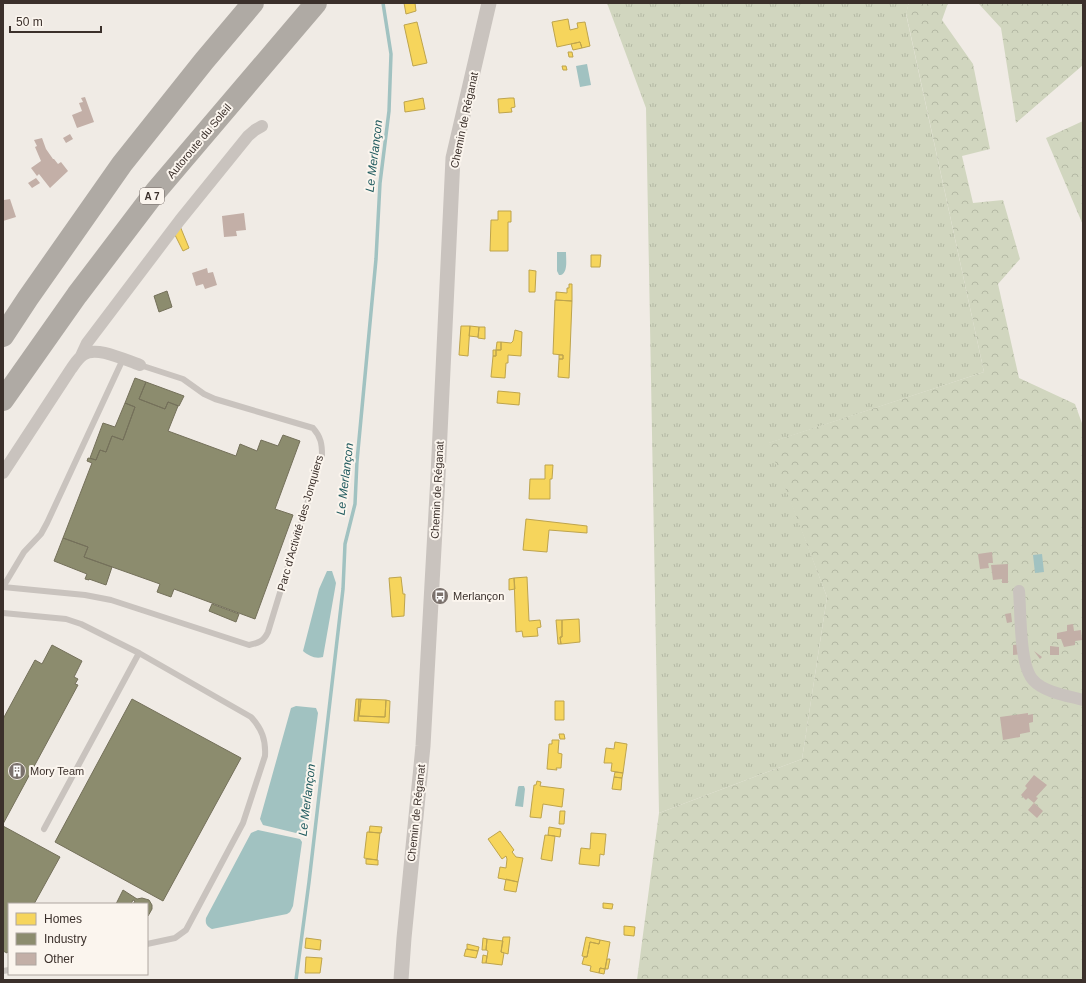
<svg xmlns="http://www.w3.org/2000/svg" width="1086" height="983" font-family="Helvetica,sans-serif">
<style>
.grass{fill:url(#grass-tufts)}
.forest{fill:url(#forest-crowns)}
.water{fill:#a1c2c1}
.homes{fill:#f6d55c;stroke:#bea44d}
.industry{fill:#8c8c6e;stroke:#74705a}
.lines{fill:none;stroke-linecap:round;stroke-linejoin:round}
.stream{stroke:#a1c2c1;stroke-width:3.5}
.building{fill:#c3afa7}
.service{stroke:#c9c3be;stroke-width:6}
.minor{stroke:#c9c3be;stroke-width:12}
.tertiary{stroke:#c9c3be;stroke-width:15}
.motorway{stroke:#afaaa4;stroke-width:22}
.labels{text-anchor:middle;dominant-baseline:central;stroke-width:4;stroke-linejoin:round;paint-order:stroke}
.shield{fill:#fbf5ee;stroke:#756b66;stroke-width:1}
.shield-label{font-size:10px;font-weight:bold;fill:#3b302b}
.street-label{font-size:11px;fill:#3b302b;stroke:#fbf5ee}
.poi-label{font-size:11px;fill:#3b302b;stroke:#fbf5ee;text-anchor:start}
.water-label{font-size:12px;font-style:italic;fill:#1f5a5e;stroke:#fbf5ee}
</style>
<defs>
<pattern id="grass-tufts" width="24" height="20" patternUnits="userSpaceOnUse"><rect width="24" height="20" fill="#d1d6bf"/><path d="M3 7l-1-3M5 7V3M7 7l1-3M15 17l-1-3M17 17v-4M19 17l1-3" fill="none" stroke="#b4b8a4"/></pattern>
<pattern id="forest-crowns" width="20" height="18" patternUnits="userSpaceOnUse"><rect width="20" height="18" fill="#d1d6bf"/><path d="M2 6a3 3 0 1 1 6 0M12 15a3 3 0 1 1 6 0" fill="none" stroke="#b4b8a4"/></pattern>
</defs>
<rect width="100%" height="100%" fill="#f0ebe5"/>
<!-- grass -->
<path class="grass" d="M607,3H909L906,14L984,372L769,443L827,597L802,759L659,813L646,108Z"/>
<!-- forest -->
<path class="forest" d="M909,3H948L942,20L973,64L990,149L962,156L973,203L1003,200L1020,259L998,284L1019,378L1075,404L1083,426V980H637L659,813L802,759L827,597L768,443L984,372L906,13Z
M978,3H1083V65L1016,123L1001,28Z
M1083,121V225L1046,138Z"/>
<!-- water -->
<path class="water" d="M587,64L591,85L580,87L576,66Z
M557,252H566C566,260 568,272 561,275H559L557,271Z
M1042,554L1044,572L1035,573L1033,555Z
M327,571H332L336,583L323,657C315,659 309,656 303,651L319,589Z
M296,706L316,708L318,713L303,827L300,832L296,833L263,825L260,819L291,708Z
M519,786H524L525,789L523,807L515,806L518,787Z
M258,830L300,839L302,842L293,906L290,912L287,914L212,929C207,926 205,924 206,918L251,833Z"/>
<!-- homes -->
<path class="homes" d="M404,3H415L416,11L406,14Z
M568,19L570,30L578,28L577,23L585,22L590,46L582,48L580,42L557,47L552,22Z
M417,22L427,63L413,66L404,25Z
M580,42L582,48L573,50L571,44Z
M568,52H572L573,57H569Z
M562,66H566L567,70H563Z
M423,98L425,109L405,112L404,102Z
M510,98H514L515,107L511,108L512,112L499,113L498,99Z
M498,211H511V222H508V251H490L491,220H498Z
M180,226L189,248L183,251L174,233Z
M591,255H601L600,267H591Z
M529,270L536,271L535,292H529Z
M569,284H572V301L556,300V292L567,293V288H569Z
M555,300L572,301L569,378L558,377L559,359H563V355L553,354Z
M461,326H470L468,356L459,355Z
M470,326L479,327L478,337L469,336Z
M479,327H485V339L478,338Z
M515,330L522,332L521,356L508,355V363H506L505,378L491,377L493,356H496V350H501V342L511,343L513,341Z
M497,342H501V350H496Z
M493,350H496V356H493Z
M559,355H563V359H559Z
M498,391L520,393L519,405L497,403Z
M545,465H553L552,479H550V499H529L530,479H545Z
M526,519L587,526V533L549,530L547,552L523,550Z
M401,577L403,594H405L404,616L392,617L389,578Z
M527,577L529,621L540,620L541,627L537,628L538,636L523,637L522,631L516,632L514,578Z
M514,578L515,589L509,590V579Z
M579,619L580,642L561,644L560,637H562V620Z
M556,620H562V637H560L561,644H558Z
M356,699H359L358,721H354Z
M359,699H361L359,716L385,717L386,700L390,701L389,723L358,721Z
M361,699L386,700L385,717L359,716Z
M555,701H564V720H555Z
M559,734H564L565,739H560Z
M552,740H559L558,753L562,754L561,768H556L557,770L547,769L549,744H552Z
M615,742L627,744L623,773L611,771L612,763H604L606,748L614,749Z
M615,772L623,773L622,778L614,777Z
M614,777L622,778L621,790L612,789Z
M537,781L541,782L540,786L564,789L562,807L543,804L541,818L530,817L534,785H536Z
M560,811H565L564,824H559Z
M370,826L382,827L381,833L369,832Z
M549,827L561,829L560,837L548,835Z
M500,831L514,850L512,852L516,857L523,858L518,882L498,878L500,867L506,868L507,859L506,856L502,859L488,839Z
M367,832L380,833L377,860L364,858Z
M591,833L606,834L604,855L600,854L599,866L579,864L581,848L590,849Z
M545,835L555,836L552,861L541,859Z
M366,859L378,860V865L366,864Z
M506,879L518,882L516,892L504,890Z
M603,903L613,904L612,909L603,908Z
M624,926L635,927L634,936L624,935Z
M503,937H510L508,954L501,952Z
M586,937L600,940L599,944L590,942L587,957L582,956Z
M306,938L321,940L320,950L305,948Z
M483,938L487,939L486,950H482Z
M487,939L503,941L501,952L504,953L502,965L486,963L488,951L486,950Z
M600,940L610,942L605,969L600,968L599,973L590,971L591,966L582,964L584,957H587L590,942L599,944Z
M467,944L479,947L478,951L467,949Z
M466,949L478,951L476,958L464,956Z
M483,955L487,956L486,963H482Z
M306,957L322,958L320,973H305Z
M607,959H610L608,969H605Z
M600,968L605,969L604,974L599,973Z"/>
<!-- industry -->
<path class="industry" d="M167,291L172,307L159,312L154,296Z
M135,378L146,382L139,399L165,409L168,402L178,406L168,431L236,456L240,444L257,451L261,440L278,446L283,435L300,441L275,509L293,515L255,619L174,589L171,597L157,592L160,584L84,557L88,547L63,538L92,463L87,461L88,458L96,460L100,450L106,452L112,436L123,440L135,407L125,403Z
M146,382L184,396L179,406L168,402L165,409L139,399Z
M125,403L135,407L123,440L112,436L106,452L100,450L96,460L90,458L103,423L115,427Z
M63,538L88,547L84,557L112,567L106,585L89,579V580L85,579L87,574L54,561Z
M212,604L239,614L236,622L209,611Z
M52,645L82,661L74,677L78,679L75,684L78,685L3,824V719L35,660L42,664Z
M132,699L241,758L163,901L55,842Z
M3,826L60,857L34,904H9V950L7,953L3,951Z
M123,890L137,899L142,898L149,900L152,905V909L148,916L147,917V904H133L135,901L133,900L131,904H116Z"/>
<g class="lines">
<!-- stream -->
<path class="stream" d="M296,980L309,882L343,589L345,544L355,504L357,461L376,259L380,183L389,111L391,54L383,3"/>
</g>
<!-- building -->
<path class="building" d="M85,97L94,122L77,128L72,115L82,111L79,103L83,102L81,98Z
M70,134L73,139L66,143L63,138Z
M42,138L46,149L53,159H54L58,164L61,162L68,171L50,188L39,174L37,176L31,168L41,161L35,147L37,146L34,140Z
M36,178L40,183L32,188L28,183Z
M3,198L4,200L10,199L16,217L3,221Z
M244,213L246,230L236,231L237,236L224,237L222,216Z
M207,268L208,273L213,272L217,285L205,289L203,284L196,286L192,273Z
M992,552L993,563H988L989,568L980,569L978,554Z
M1008,564V583H1002V579L993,580L991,565Z
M1011,613L1012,622L1007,623L1005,614Z
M1073,624L1074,631L1081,630L1082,640L1075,641V645L1064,647L1061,639H1057V633L1067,631V625Z
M1021,644V654L1013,655V645Z
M1050,646L1059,647V655H1050Z
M1034,651L1042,657L1040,659Z
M1028,713V715L1033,714V722L1029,723L1030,732L1020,734V737L1003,740L1000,717Z
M1034,775L1047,785L1036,797L1038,798L1034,803L1043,811L1037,818L1028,810L1034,803L1028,798L1026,800L1021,795L1027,788L1025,786Z"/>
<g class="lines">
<!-- service -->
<path class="service" d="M123,359L47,523L41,534L24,552L3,587L85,595L111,600L249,645C259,643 264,641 268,632L322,455C322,444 321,437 313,428L215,399L204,394L183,379L140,365
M3,613L66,619L81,624L139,653L251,717C262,729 266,740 265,756L243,823L186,930L175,938L147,944
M44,829L139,653
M3,971L9,970"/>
<!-- minor -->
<path class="minor" d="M81,356L87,343L180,220L248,136L255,130L262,126
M3,473L71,369C74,365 78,358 83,355C96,345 125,360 140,365
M1019,591C1021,612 1019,667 1034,681C1044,692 1069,696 1083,700"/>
<!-- tertiary -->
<path class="tertiary" d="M401,980L404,938L423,746L438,476L453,158L489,3"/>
<!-- motorway -->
<path class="motorway" d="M3,336L28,298L122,164L204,61L253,3
M3,400L77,295L156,191L316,3"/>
</g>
<!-- icons -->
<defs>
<g id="bus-disc" transform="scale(0.9)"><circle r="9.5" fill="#7a716c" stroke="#fbf5ee"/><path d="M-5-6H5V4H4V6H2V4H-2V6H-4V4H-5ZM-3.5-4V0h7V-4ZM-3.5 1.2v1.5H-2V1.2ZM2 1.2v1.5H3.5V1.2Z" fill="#fff"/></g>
<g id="building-disc" transform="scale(0.9)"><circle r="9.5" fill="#7a716c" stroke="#fbf5ee"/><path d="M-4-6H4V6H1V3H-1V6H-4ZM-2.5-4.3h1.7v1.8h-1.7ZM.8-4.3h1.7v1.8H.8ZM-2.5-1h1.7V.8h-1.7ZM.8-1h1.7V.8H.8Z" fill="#fff"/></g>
</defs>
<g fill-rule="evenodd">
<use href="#bus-disc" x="440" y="596"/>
<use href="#building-disc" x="17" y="771"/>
</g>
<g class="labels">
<!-- shield labels -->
<rect class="shield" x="140" y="188" width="24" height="16" rx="3"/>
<g class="shield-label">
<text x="152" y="196">A 7</text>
</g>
<!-- street labels -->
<g class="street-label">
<text transform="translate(464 120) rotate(-78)">Chemin de Réganat</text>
<text transform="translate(199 141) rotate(-50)">Autoroute du Soleil</text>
<text transform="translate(437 490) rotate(-87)">Chemin de Réganat</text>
<text transform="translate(300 523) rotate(-74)">Parc d'Activité des Jonquiers</text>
<text transform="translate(416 813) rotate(-84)">Chemin de Réganat</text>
</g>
<!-- poi labels -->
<g class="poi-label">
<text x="453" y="596">Merlançon</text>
<text x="30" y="771">Mory Team</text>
</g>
<!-- water labels -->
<g class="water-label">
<text transform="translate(374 156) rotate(-83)">Le Merlançon</text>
<text transform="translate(345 479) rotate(-83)">Le Merlançon</text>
<text transform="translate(307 800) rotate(-83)">Le Merlançon</text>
</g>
</g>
<!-- border -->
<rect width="1086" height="983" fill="none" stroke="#3b302b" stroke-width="8"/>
<!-- legend -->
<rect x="8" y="903" width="140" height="72" fill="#fbf5ee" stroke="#aea6a0"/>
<rect x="16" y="913" width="20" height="12" fill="#f6d55c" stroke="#aea6a0"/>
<text x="44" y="923" font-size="12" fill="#3b302b">Homes</text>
<rect x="16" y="933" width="20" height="12" fill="#8c8c6e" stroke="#aea6a0"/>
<text x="44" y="943" font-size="12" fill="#3b302b">Industry</text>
<rect x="16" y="953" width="20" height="12" fill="#c3afa7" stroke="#aea6a0"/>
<text x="44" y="963" font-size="12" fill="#3b302b">Other</text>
<!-- scale -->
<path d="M10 26v6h91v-6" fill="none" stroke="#3b302b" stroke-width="2"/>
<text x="16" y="26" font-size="12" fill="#3b302b" stroke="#fbf5ee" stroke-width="3" paint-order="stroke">50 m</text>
</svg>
